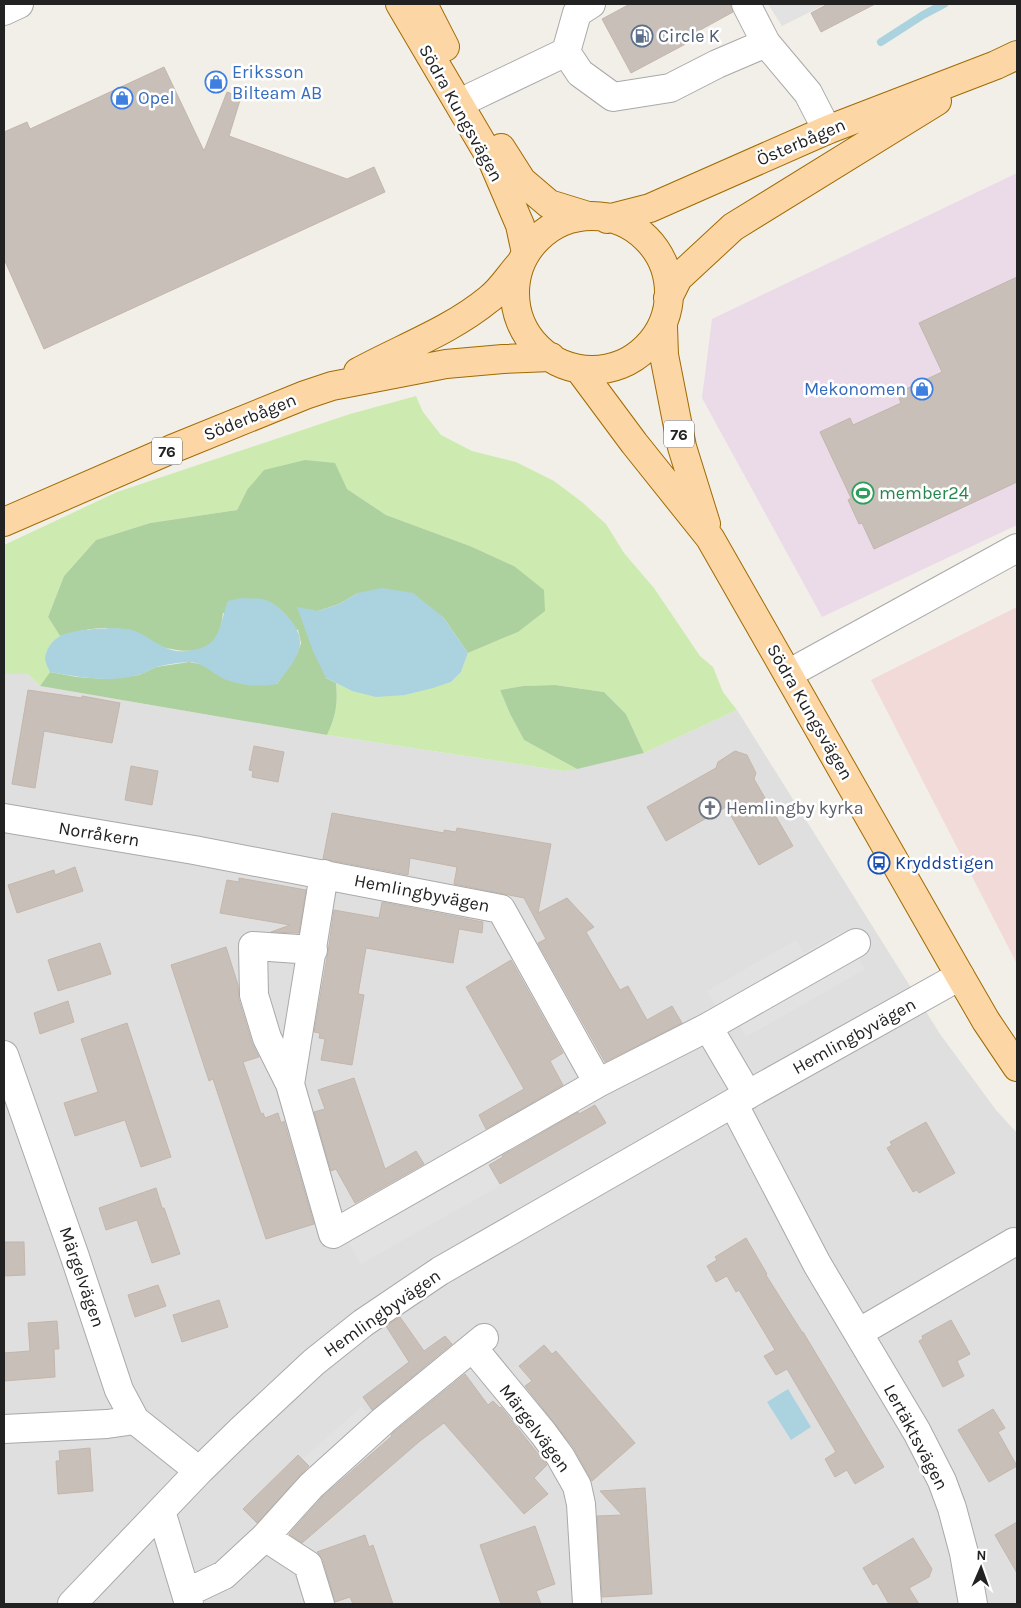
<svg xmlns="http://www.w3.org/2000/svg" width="1021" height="1608" font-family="Karla,sans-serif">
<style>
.residential{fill:#e0dfdf}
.commercial{fill:#f2dad9}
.industrial{fill:#ebdbe8}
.grass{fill:#cdebb0}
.forest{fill:#add19e}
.parking{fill:#e2e2e2}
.water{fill:#aad3df}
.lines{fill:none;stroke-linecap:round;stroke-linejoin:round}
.stream{stroke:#aad3df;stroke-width:8}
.building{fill:#c7bfb8;stroke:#c4b6ab}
.minor-casing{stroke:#a9a9a9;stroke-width:30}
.major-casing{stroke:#a06b00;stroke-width:30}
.minor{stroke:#fff;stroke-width:28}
.major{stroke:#fcd6a4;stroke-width:28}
.labels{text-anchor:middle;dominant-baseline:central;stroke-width:5;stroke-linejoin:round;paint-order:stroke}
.shield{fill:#fff;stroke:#646464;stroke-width:1}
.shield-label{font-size:16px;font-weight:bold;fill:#222}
.service-label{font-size:18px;fill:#4e5e75;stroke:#fff;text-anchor:start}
.shop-label{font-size:18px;fill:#366cbe;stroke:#fff;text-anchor:start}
.street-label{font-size:18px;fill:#222;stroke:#fff}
.leisure-label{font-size:18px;fill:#27864d;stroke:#fff;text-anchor:start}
.worship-label{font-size:18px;fill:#5b616d;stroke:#fff;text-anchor:start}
.transit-label{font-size:18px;fill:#164399;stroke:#fff;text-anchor:start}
</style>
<rect width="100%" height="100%" fill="#f2efe9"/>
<!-- residential -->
<path class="residential" d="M4,674H28L40,686L327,735L564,771L644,753L737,710L940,1034L996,1110L1017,1133V1604H4Z"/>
<!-- commercial -->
<path class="commercial" d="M1017,607V964L871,680Z"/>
<!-- industrial -->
<path class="industrial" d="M1017,173V525L822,617L702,398L712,319Z"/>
<!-- grass -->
<path class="grass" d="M416,396L423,412L441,435L472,451L516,462L554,481L582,502L606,524L624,553L654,588L700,656L713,667L723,692L737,710L644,753L626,714L604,692L555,685L523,686L500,690L510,714L524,740L577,769L564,771L327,735C336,716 338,704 336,683L352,691L405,695L451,682L461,672L468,653L518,632L514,566L470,546L386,515L347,489L247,490L237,510L150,523L96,540L64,576L48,617L60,636C45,649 43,654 50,672L40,686L28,674H4V545L117,492L350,414Z"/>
<!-- forest -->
<path class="forest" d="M305,460L335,463L347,489L386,515L470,546L514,566L544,590L545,611L518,632L468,653L443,617L358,593L339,604L318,611L326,678L336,683C338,704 336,716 327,735L40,686L50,672L77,677L107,679L139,675L156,667L189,662L200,664L210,669L277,684L297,654L301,643L298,630L223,613C222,622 220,632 215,639C196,664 150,643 128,635C121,633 113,629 105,628C91,628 74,632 60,636L48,617L64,576L96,540L150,523L237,510L247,490L264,470Z
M555,685L604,692L626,714L644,753L577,769L524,740L510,714L500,690L523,686Z"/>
<!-- parking -->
<path class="parking" d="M768,4H826L782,26Z
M843,931L865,969L746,1037L738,1022L728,1027L707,991L796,940L804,953Z
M495,1159L508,1181L361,1264L348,1241Z
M361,1407L374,1421L316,1474L303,1459Z"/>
<!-- water -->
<path class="water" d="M382,588L413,593L443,617L468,653L461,672L451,682L433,688L405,695L376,697L352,691L326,678L313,651L297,607L318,611L339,604L358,593Z
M242,598C249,599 256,598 262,599C278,602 302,627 300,644C299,658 285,673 277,684C260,687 241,686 224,679C212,673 204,663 190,662C182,662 164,665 156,667C150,669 144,674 138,675C110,683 78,677 50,672C48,668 45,662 45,658C46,649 52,641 60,636C73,629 118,626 132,630C148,635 160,649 177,651C186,652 196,650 204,647C222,639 221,617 228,601Z
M788,1389L811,1427L791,1440L767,1402Z"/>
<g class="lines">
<!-- stream -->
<path class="stream" d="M881,42L923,15L944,4"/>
</g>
<!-- building -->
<path class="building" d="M630,4H730L733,12L691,35L693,40L631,73L602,19Z
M828,4H875L821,32L811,13Z
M164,67L204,151L227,92L241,97L229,136L347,179L374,167L385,192L44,349L4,259V132L27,122L30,129Z
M1017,277V482L874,549L862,523L859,524L848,500L851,498L820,432L850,418L853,425L901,403L897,393L942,372L919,323Z
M28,690L82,698V696L120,703L112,743L44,731L35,788L12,784Z
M254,746L284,752L278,782L252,777L253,771L249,770Z
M735,751L747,755L756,773L754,779L793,846L759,865L726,807L666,841L647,807L716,768L718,762Z
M131,766L158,771L152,805L125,800Z
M332,813L444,833V830L456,832L457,828L551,844L538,913L567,898L594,927L586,932L620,990L628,986L647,1020L672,1006L682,1023L605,1062L538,943L546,939L524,898L454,884L457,867L410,858L408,875L323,859Z
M75,867L83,891L17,913L8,885L54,870L55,875Z
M239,878L306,890L299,933L271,932L290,925L220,913L227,880L239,882Z
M382,902L483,922L482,933L459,929L453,963L366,948L358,994L364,995L352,1065L321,1060L325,1039L319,1038L320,1033L314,1032L328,952L334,910L379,918Z
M100,943L111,974L58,991L48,960Z
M226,947L238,985L239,1000L252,1043L259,1057L243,1062L261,1114L263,1113L265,1118L278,1113L281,1123L284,1121L314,1224L266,1239L213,1079L209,1081L171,965Z
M511,960L563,1053L550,1061L563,1085L486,1129L479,1115L524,1089L466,987Z
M68,1001L74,1022L40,1034L34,1013Z
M127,1023L171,1157L141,1167L125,1120L75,1136L64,1103L98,1092L81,1039Z
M354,1078L385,1169L416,1151L424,1164L355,1203L336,1169L331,1171L314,1112L325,1109L318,1090Z
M595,1105L606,1123L500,1184L489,1165L503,1157L502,1156L578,1112L579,1114Z
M926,1122L955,1173L919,1193L917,1190L913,1192L887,1148L892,1145L890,1142Z
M156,1188L162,1208H164L180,1254L152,1263L137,1220L106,1230L99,1208Z
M746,1238L767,1274L766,1275L802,1332H803L884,1467L855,1484L847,1470L835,1477L825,1459L836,1452L787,1369L776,1375L764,1356L775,1350L739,1290L736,1292L727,1276L716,1282L707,1266L717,1260L715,1257Z
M4,1242H24L25,1275L4,1276Z
M158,1285L166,1306L135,1317L128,1295Z
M219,1300L228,1327L182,1342L173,1315Z
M400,1317L424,1351L445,1336L452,1344L372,1410L363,1397L409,1362L386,1326Z
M951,1320L970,1354L957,1361L964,1376L943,1387L919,1341L923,1339L922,1336Z
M57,1321L59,1349H54L55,1377L4,1381V1353L30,1351L28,1323Z
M544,1345L552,1354L556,1351L635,1443L592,1481L573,1447L525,1386L532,1381L519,1366Z
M465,1374L488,1405L493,1401L500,1408L501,1407L547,1465L534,1478L548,1494L524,1514L444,1423L420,1441L302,1543L289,1534L322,1497L392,1436L391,1435L394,1432Z
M993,1409L1005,1428L998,1432L1017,1466L989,1482L958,1430Z
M90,1448L93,1491L58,1494L56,1461H60L59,1451Z
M298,1455L309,1466L257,1523L243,1509Z
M645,1488L652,1594L602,1597L597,1516L622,1515L600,1491Z
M1017,1522V1573L995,1535Z
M535,1526L555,1584L536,1591L541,1604H501L480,1545Z
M365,1535L369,1547L373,1545L393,1604H353L350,1597L335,1602L323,1560L317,1552Z
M913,1538L932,1569L929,1577L909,1588L919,1604H889L877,1583L873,1585L863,1568Z"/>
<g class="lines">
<!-- minor casing -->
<g class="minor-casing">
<path id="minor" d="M591,4L577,13L566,52L580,73L613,97L670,88L717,64L766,43
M746,4L766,43L808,93L827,130
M4,11L19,4
M472,97L566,52
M788,674L1017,548
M4,818L194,850L501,909L598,1083
M324,874L290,1084L333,1234L598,1083L708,1027L856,943
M708,1027L748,1095
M4,1055L75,1257L119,1390L135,1420L199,1471
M290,1084L267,1038L254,995L253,946L313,950
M733,1103L817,1264L917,1432L942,1481L952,1508L964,1553L973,1604
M858,1333L1014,1242
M473,1348L543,1433L560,1456L577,1486L581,1504L587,1604
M4,1429L107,1424L135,1420
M161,1511L189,1604
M265,1537L308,1565L320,1604
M186,1593L224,1575L265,1537L311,1486L384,1420L484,1338
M72,1604L199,1471L240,1431L314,1362L363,1323L440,1271L733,1103L960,976"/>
</g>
<!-- major casing -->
<g class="major-casing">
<path id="major" d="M400,4L493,162L520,225L526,253
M423,4L445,47
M501,148L522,181L549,204L588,216
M515 293a77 77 0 1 1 154 0a77 77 0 1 1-154 0Z
M607,219L650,208L827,130L996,65L1017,55
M668,298L678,278L733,227L937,101
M663,326L664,355L682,447L706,524
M579,369L634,443L710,538L960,976L986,1021L1017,1067
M358,372C402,348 450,331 489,299C501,290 510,275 520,264
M4,522L172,449L305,395L332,386L446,364L503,359L551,357"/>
</g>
<!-- minor -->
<use href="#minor" class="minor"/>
<!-- major -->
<use href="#major" class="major"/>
</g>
<!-- icons -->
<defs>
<g id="fuel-ring" transform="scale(1.125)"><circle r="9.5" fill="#fff" stroke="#5c6f8a" stroke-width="1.5"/><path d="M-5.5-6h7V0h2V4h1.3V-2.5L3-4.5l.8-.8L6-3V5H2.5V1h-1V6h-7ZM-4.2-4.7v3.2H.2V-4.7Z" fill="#5c6f8a"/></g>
<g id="shop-ring" transform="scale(1.125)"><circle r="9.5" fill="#fff" stroke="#3f7fe0" stroke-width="1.5"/><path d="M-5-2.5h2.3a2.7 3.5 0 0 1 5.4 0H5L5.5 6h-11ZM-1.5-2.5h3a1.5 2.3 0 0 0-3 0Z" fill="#3f7fe0"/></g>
<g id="stadium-ring" transform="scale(1.125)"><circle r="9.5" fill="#fff" stroke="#2e9e5b" stroke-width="1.5"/><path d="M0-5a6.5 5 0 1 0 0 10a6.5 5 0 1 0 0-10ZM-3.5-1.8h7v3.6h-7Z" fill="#2e9e5b"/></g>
<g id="church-ring" transform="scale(1.125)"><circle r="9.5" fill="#fff" stroke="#6b7280" stroke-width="1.5"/><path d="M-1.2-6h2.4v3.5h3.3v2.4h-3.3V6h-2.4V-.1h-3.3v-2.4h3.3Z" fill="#6b7280"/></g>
<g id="bus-ring" transform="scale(1.125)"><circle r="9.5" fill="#fff" stroke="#1a4fb4" stroke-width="1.5"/><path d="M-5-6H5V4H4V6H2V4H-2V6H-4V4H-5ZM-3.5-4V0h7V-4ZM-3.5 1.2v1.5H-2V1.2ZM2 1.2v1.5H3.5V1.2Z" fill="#1a4fb4"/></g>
</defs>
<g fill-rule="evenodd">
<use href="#fuel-ring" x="642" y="36"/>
<use href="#shop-ring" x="216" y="82"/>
<use href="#shop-ring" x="122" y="98"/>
<use href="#shop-ring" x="922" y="389"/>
<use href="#stadium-ring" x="863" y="493"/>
<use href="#church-ring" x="710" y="808"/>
<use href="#bus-ring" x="879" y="863"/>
</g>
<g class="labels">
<!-- shield labels -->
<g class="shield">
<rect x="664" y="420.5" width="30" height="27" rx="4"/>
<rect x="152" y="437.5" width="30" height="27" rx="4"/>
</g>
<g class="shield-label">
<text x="679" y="434">76</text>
<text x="167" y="451">76</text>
</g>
<!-- service labels -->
<g class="service-label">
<text x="658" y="36">Circle K</text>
</g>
<!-- shop labels -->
<g class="shop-label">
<text x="232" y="72">Eriksson<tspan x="232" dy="21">Bilteam AB</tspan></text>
<text x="138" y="98">Opel</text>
<text x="906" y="389" text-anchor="end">Mekonomen</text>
</g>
<!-- street labels -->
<g class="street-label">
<text transform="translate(461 113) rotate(61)">Södra Kungsvägen</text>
<text transform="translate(801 142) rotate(-23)">Österbågen</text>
<text transform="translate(250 417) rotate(-22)">Söderbågen</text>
<text transform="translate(810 712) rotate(60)">Södra Kungsvägen</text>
<text transform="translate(99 834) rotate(9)">Norråkern</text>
<text transform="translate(422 893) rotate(11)">Hemlingbyvägen</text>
<text transform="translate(854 1036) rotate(-29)">Hemlingbyvägen</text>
<text transform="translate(82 1277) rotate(71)">Märgelvägen</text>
<text transform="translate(382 1313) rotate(-35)">Hemlingbyvägen</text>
<text transform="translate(535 1428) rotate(53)">Märgelvägen</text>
<text transform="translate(916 1437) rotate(62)">Lertäktsvägen</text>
</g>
<!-- leisure labels -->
<g class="leisure-label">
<text x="879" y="493">member24</text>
</g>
<!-- worship labels -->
<g class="worship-label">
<text x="726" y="808">Hemlingby kyrka</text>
</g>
<!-- transit labels -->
<g class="transit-label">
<text x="895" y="863">Kryddstigen</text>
</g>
</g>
<!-- border -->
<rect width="1021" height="1608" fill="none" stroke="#222222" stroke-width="10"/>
<!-- north arrow -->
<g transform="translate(981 1568) rotate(2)" stroke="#ffffff" stroke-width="4" paint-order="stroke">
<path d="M0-4L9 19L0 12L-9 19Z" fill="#222222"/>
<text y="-8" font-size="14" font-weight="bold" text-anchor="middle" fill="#222222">N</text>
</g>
</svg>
